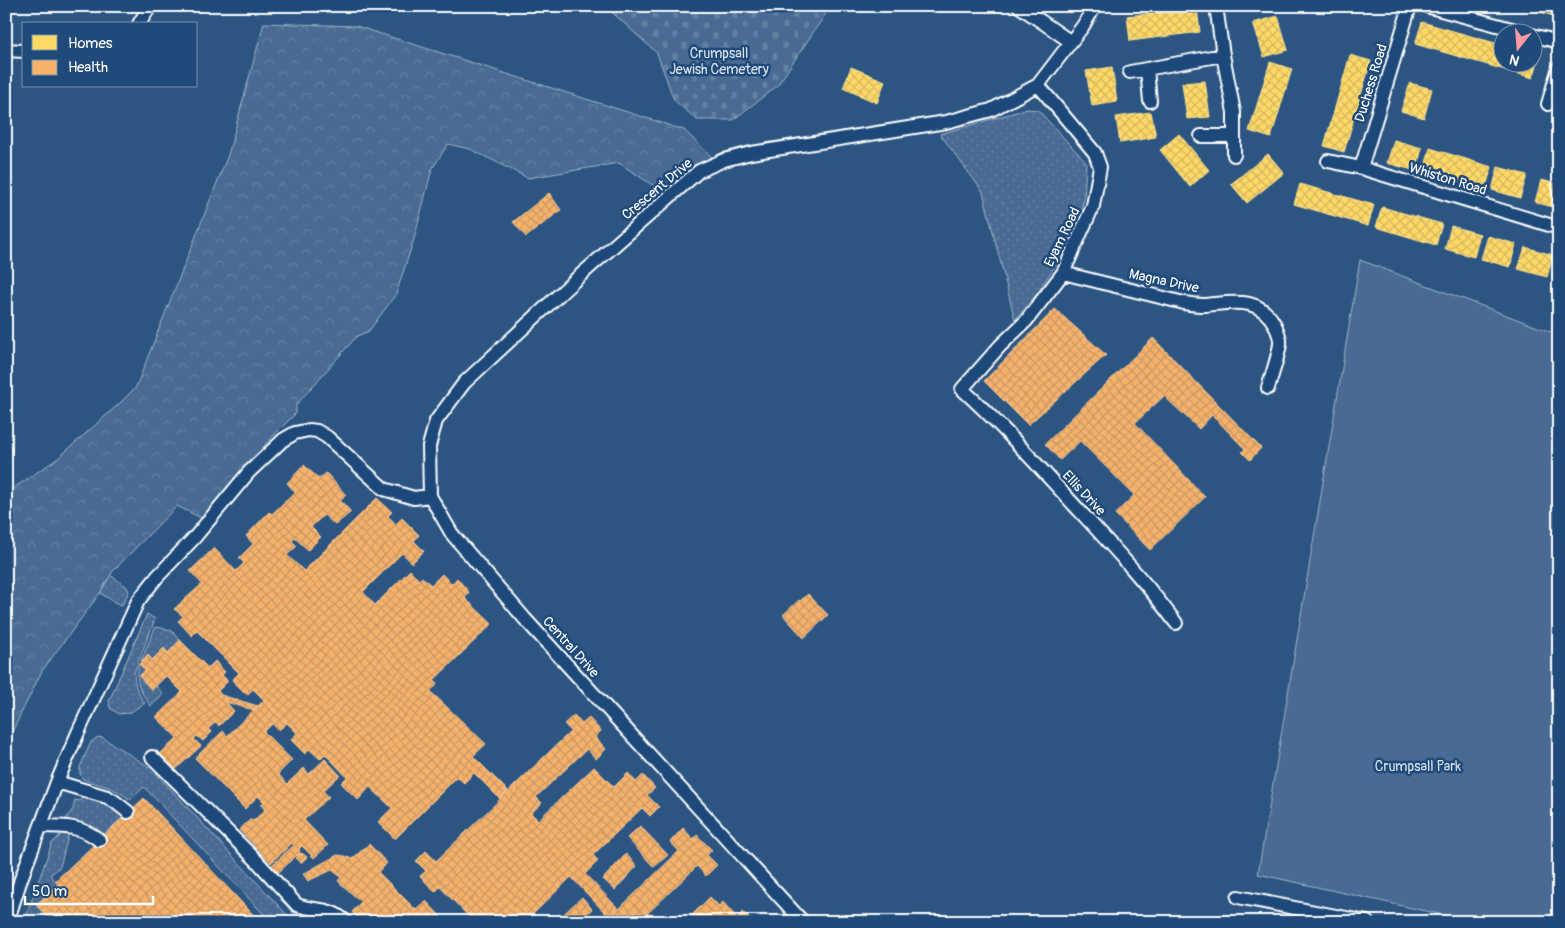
<svg xmlns="http://www.w3.org/2000/svg" width="1565" height="928" font-family="Pangolin,sans-serif">
<style>
.grass{fill:url(#grass-dots);stroke:#a4b5c8}
.forest{fill:url(#forest-crowns);stroke:#a4b5c8}
.cemetery{fill:url(#cemetery-stones);stroke:#a4b5c8}
.park{fill:#486b92;stroke:#a4b5c8}
.homes{fill:url(#homes-cross-hatch);stroke:#ffe494}
.health{fill:url(#health-cross-hatch);stroke:#f9c997}
.lines{fill:none;stroke-linecap:round;stroke-linejoin:round}
.street-casing{stroke:#fff;stroke-width:16}
.street{stroke:#1f4a7a;stroke-width:12}
.labels{text-anchor:middle;dominant-baseline:central;stroke-width:5;stroke-linejoin:round;paint-order:stroke}
.park-label{font-size:14px;fill:#dae1e9;stroke:#1f4a7a}
.street-label{font-size:14px;fill:#fff;stroke:#1f4a7a}
</style>
<defs>
<pattern id="grass-dots" width="8" height="8" patternUnits="userSpaceOnUse" patternTransform="scale(1.25)"><rect width="8" height="8" fill="#486b92"/><path d="M2 2h.1M6 6h.1" fill="none" stroke="#6381a2" stroke-width="1.8" stroke-linecap="round"/></pattern>
<pattern id="forest-crowns" width="20" height="18" patternUnits="userSpaceOnUse" patternTransform="scale(1.25)"><rect width="20" height="18" fill="#486b92"/><path d="M2 6a3 3 0 1 1 6 0M12 15a3 3 0 1 1 6 0" fill="none" stroke="#6381a2"/></pattern>
<pattern id="cemetery-stones" width="16" height="16" patternUnits="userSpaceOnUse" patternTransform="scale(1.25)"><rect width="16" height="16" fill="#486b92"/><path d="M2 7V4a2 2 0 0 1 4 0v3zM10 15v-3a2 2 0 0 1 4 0v3z" fill="#6381a2"/></pattern>
<pattern id="homes-cross-hatch" width="8" height="8" patternUnits="userSpaceOnUse" patternTransform="scale(1.25)"><rect width="8" height="8" fill="#ffd966"/><path d="M0 0l8 8M0 8l8-8" fill="none" stroke="#d2b660"/></pattern>
<pattern id="health-cross-hatch" width="8" height="8" patternUnits="userSpaceOnUse" patternTransform="scale(1.25)"><rect width="8" height="8" fill="#f6b26b"/><path d="M0 0l8 8M0 8l8-8" fill="none" stroke="#cc9863"/></pattern>
</defs>
<rect width="100%" height="100%" fill="#2c5582"/>
<filter id="ink" filterUnits="userSpaceOnUse"><feTurbulence type="fractalNoise" baseFrequency=".02" numOctaves="2"/><feDisplacementMap in="SourceGraphic" scale="10" xChannelSelector="R" yChannelSelector="G"/><feConvolveMatrix kernelMatrix="1 2 1 2 8 2 1 2 1" color-interpolation-filters="sRGB"/></filter>
<g filter="url(#ink)">
<!-- grass -->
<path class="grass" d="M1027,109L1038,110L1086,162L1084,200L1075,225L1058,261L1037,294L1015,320L983,192L940,134Z
M110,575L126,586L129,591L122,605L116,603L100,593Z
M147,614L155,619L135,670C133,684 137,692 145,703L129,713L119,714L110,708L109,701Z
M158,627L172,631L180,640L168,653L164,649L152,660L148,655L141,661L155,628Z
M139,664L145,670L139,676L152,690L156,686L163,693L160,698L151,706C139,690 135,683 139,664Z
M98,737L103,738L151,768L289,917L284,922H271L144,787L130,800C114,786 101,786 83,779L80,774V767L91,742Z
M82,797C98,799 112,804 123,817L102,836L85,824L65,820L73,809L75,800L80,801Z
M60,833H69L60,867L50,875L58,884L52,922H24L52,843L59,837Z
M280,899L291,907L320,916L335,922H302Z"/>
<!-- forest -->
<path class="forest" d="M264,23L356,26L684,130L714,159L663,192L619,163L528,178L470,149L448,144L432,169L414,239L396,294L369,331L357,336L296,405V413L272,437L201,518L177,506L113,571L100,593L42,671L6,744V493L57,459L120,403L136,387L228,155Z"/>
<!-- cemetery -->
<path class="cemetery" d="M605,6H831L777,86L733,120H697L674,100L657,53Z"/>
<!-- park -->
<path class="park" d="M1360,260L1559,335V922H1475L1258,874Z"/>
<!-- homes -->
<path class="homes" d="M1519,6H1557L1554,16Z
M1197,8L1200,32L1130,41L1127,16Z
M1278,16L1288,50L1264,57L1253,23Z
M1422,22L1502,45V62H1532V54L1540,56L1533,78L1415,44Z
M1350,55L1371,61L1344,152L1324,146Z
M1270,62L1292,69L1271,138L1249,131Z
M851,67L885,81L877,103L843,88Z
M1112,67L1117,102L1092,106L1086,71Z
M1205,81L1210,117L1187,119L1182,83Z
M1410,83L1432,89L1424,118L1401,111Z
M1151,112L1156,137L1120,143L1116,117Z
M1179,134L1209,170L1190,187L1160,150Z
M1394,140L1422,148L1416,171L1387,163Z
M1430,148L1492,167L1485,189L1424,171Z
M1268,154L1284,173L1247,203L1231,184Z
M1498,167L1527,175L1520,198L1492,190Z
M1541,180L1559,184V209L1535,202Z
M1300,184L1374,205L1368,226L1294,204Z
M1382,207L1442,224L1436,245L1376,227Z
M1451,226L1480,234L1474,257L1445,249Z
M1488,236L1516,244L1510,267L1481,259Z
M1525,247L1553,255L1547,277L1518,269Z
M1559,255V280L1552,278Z"/>
<!-- health -->
<path class="health" d="M549,193L561,210L526,237L513,222Z
M1055,309L1106,355L1028,425L984,381Z
M1153,338L1261,448L1250,460L1242,452L1245,449L1212,415L1199,429L1164,396L1135,423L1205,497L1150,550L1115,514L1134,495L1080,441L1060,460L1045,444Z
M304,465L319,479L326,473L346,495L340,500L351,512L335,525L324,515L311,527L321,537L308,550L295,538L292,541L297,546L287,555L304,571L377,498L392,512L388,516L396,524L402,518L419,535L414,541L424,551L412,563L402,553L363,592L375,605L410,570L419,580L422,577L431,585L442,574L452,584L457,578L469,592L465,598L492,624L434,680L437,685L430,691L486,744L473,756L508,791L500,799L474,773L464,783L457,777L395,839L378,822L392,808L370,787L358,800L341,783L347,777L325,754L320,759L309,749L305,754L291,740L297,733L253,689L247,695L232,680L239,673L197,631L192,636L178,621L183,616L174,609L202,584L190,571L214,548L236,571L244,563L239,558L253,544L246,536L269,512L272,514L295,492L287,483Z
M808,594L828,615L804,638L783,615L799,600L800,601Z
M180,640L208,668L215,661L225,672L222,675L228,681L218,691L221,695L258,706L253,710L226,702L234,711L219,726L216,722L208,729L212,732L203,741L197,736L194,739L201,746L175,770L160,754L177,738L156,717L182,692L166,676L152,690L139,676L145,670L139,664L148,655L152,660L164,648L168,653Z
M264,700L287,723L279,730L272,724L264,732L292,760L278,774L287,784L304,768L309,774L325,759L340,775L323,791L329,797L304,820L328,845L314,858L302,846L299,849L300,851L299,852L301,854L302,853L307,857L301,863L296,858L298,856L297,855L278,873L271,866L294,845L292,843L271,863L239,830L251,819L253,821L265,810L261,805L264,802L258,796L245,809L195,758L223,731L227,736Z
M574,715L582,724L589,718L601,731L595,737L606,749L596,759L587,749L536,797L542,803L531,813L538,820L594,767L614,787L628,773L636,782L643,775L655,788L647,795L659,807L650,816L642,808L593,855L598,861L585,874L619,909L679,851L670,842L683,828L693,839L697,835L712,850L707,855L717,865L706,876L697,866L647,914L650,919L649,922H604L609,917L571,877L525,922H474L440,887L435,892L420,876L426,871L416,861L426,851L436,861L571,731L564,724Z
M144,798L260,922H93L90,919L87,922H52L36,905L58,884L55,881Z
M640,826L668,855L654,867L627,838Z
M369,844L387,863L378,872L416,910L426,901L446,922H361L352,912L361,902L338,881L341,877L332,870L308,881L303,874L337,855L345,856L352,859Z
M626,854L637,866L615,890L603,879Z
M582,897L592,909L579,922H555Z
M710,897L719,906L723,902L737,918L743,912L752,922H685Z"/>
<g class="lines">
<!-- street casing -->
<g class="street-casing">
<path id="street" d="M1019,6L1071,42
M1216,6L1223,55L1234,112V155
M1426,6L1523,32
M139,24L150,6
M1532,35L1559,42
M6,50L24,51
M1147,69L1150,101
M1130,72L1223,55
M1038,85L1095,153L1100,167L1093,206L1063,273L1026,321L1000,346L962,389C1003,426 1039,467 1076,507C1111,545 1146,582 1176,623
M1548,104L1559,67
M1201,136H1234
M1328,161L1361,168L1559,228
M1361,168L1410,6
M1063,273L1184,303C1190,304 1197,305 1203,305C1231,303 1259,295 1275,325C1277,330 1281,338 1280,344C1278,358 1272,374 1268,388
M152,757L255,859L297,905C315,912 330,906 346,922
M57,782L107,797L114,801L128,812
M42,826C63,826 82,826 99,840
M1238,897L1367,922
M7,922L21,879L57,782L77,735L138,601L157,577L195,537L249,472L283,440L295,433L309,430L317,431L327,437L384,489L414,498L430,496
M803,922L525,619L452,534L430,496L429,446L436,421L464,383L575,280L699,171L724,160L751,153L946,122L991,110L1038,85L1083,26L1095,6"/>
</g>
<!-- street -->
<use href="#street" class="street"/>
</g>
</g>
<g class="labels">
<!-- park labels -->
<g class="park-label">
<text x="719" y="53">Crumpsall<tspan x="719" dy="16">Jewish Cemetery</tspan></text>
<text x="1418" y="766">Crumpsall Park</text>
</g>
<!-- street labels -->
<g class="street-label">
<text transform="translate(1371 83) rotate(-73)">Duchess Road</text>
<text transform="translate(1448 179) rotate(17)">Whiston Road</text>
<text transform="translate(657 189) rotate(-40)">Crescent Drive</text>
<text transform="translate(1062 237) rotate(-64)">Eyam Road</text>
<text transform="translate(1164 281) rotate(12)">Magna Drive</text>
<text transform="translate(1084 493) rotate(47)">Ellis Drive</text>
<text transform="translate(571 647) rotate(48)">Central Drive</text>
</g>
</g>
<!-- margin -->
<rect width="1565" height="928" fill="none" stroke="#1f4a7a" stroke-width="25"/>
<rect x="12" y="12" width="1540" height="903" fill="none" stroke="#fff" stroke-width="2" filter="url(#ink)"/>
<!-- legend -->
<rect x="22" y="22" width="175" height="65" fill="#1f4a7a" stroke="#7992af"/>
<rect x="32" y="35" width="25" height="15" fill="#ffd966" stroke="#7992af"/>
<text x="68" y="48" font-size="15" fill="#ffffff">Homes</text>
<rect x="32" y="60" width="25" height="15" fill="#f6b26b" stroke="#7992af"/>
<text x="68" y="72" font-size="15" fill="#ffffff">Health</text>
<!-- north arrow -->
<g transform="translate(1518 48) rotate(197)"><circle r="24" fill="#1f4a7a" stroke="#7992af"/>
<path d="M0-4L9 19L0 12L-9 19Z" fill="#ff9aa2"/>
<text y="-8" font-size="14" font-weight="bold" text-anchor="middle" fill="#ffffff">N</text>
</g>
<!-- scale -->
<path d="M25 896v8h128v-8" fill="none" stroke="#ffffff" stroke-width="2.5"/>
<text x="32" y="896" font-size="15" fill="#ffffff" stroke="#1f4a7a" stroke-width="4" paint-order="stroke">50 m</text>
</svg>
